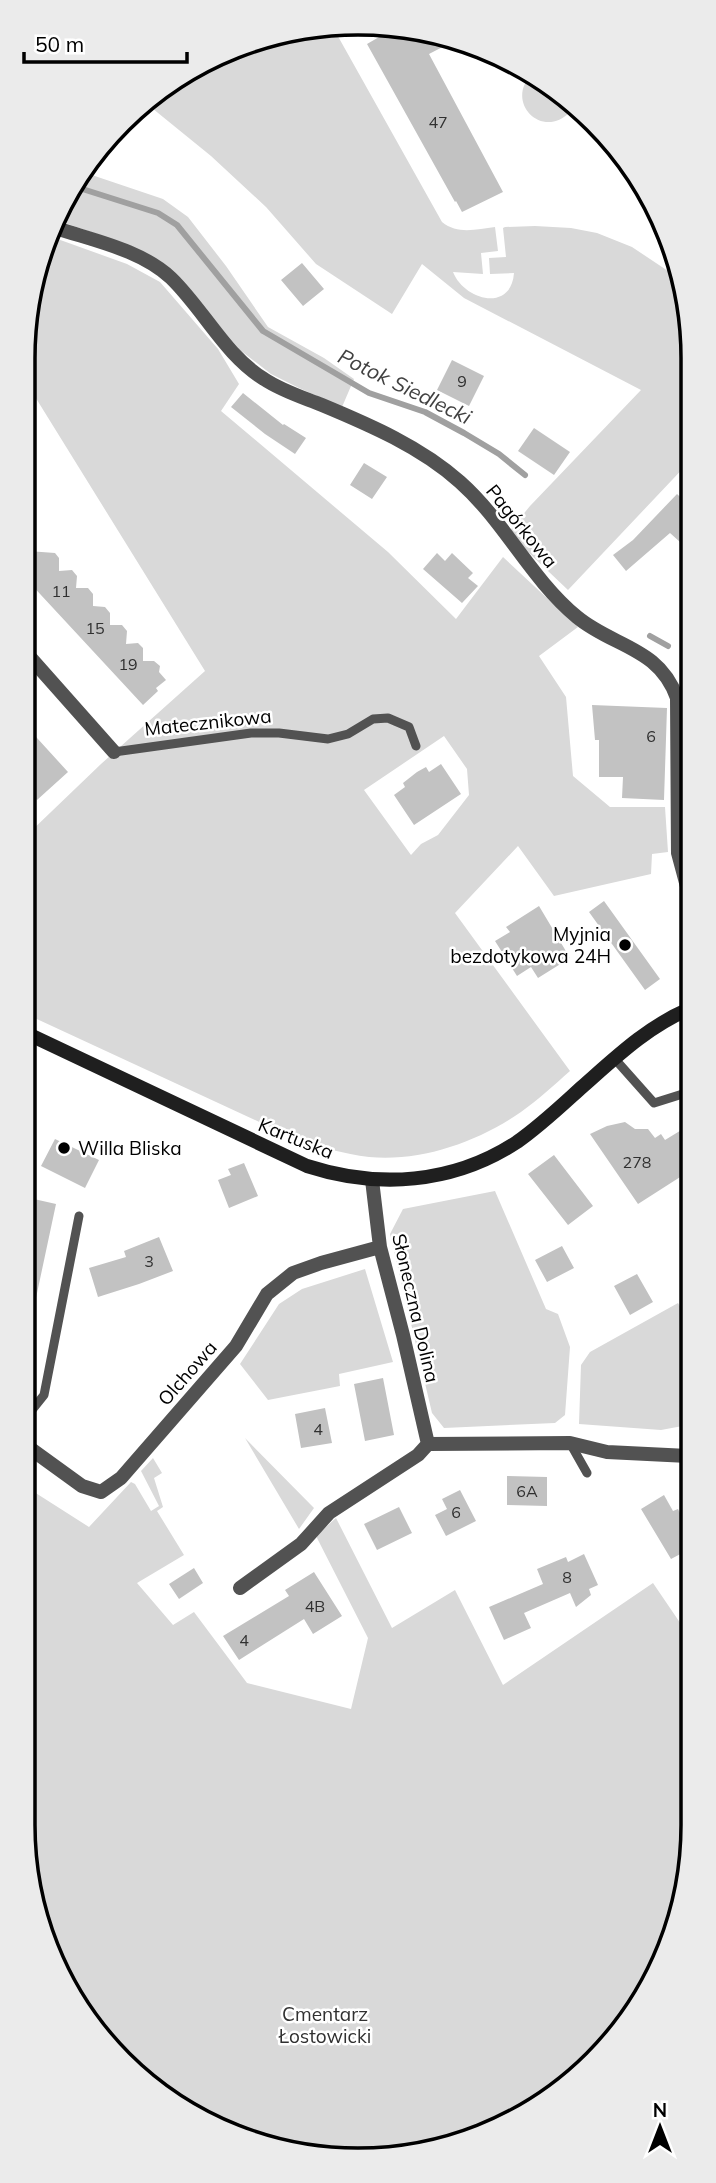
<svg xmlns="http://www.w3.org/2000/svg" width="716" height="2183" font-family="Mulish,sans-serif">
<style>
.green{fill:#d9d9d9;fill-rule:evenodd}
.lines{fill:none;stroke-linecap:round;stroke-linejoin:round}
.stream{stroke:#a0a0a0;stroke-width:6}
.building{fill:#c2c2c2}
.lane{stroke:#525252;stroke-width:9}
.street{stroke:#525252;stroke-width:14}
.secondary{stroke:#1f1f1f;stroke-width:14}
.poi-dot{fill:#000;stroke:#fff;stroke-width:2.5}
.labels{text-anchor:middle;dominant-baseline:central;stroke-width:5;stroke-linejoin:round;paint-order:stroke}
.number-label{font-size:16px;fill:#303030}
.street-label{font-size:19px;fill:#000;stroke:#fff}
.poi-label{font-size:19px;fill:#000;stroke:#fff;text-anchor:end}
.park-label{font-size:19px;fill:#303030;stroke:#fff}
.water-label{font-size:21px;font-style:italic;fill:#414141;stroke:#fff}
.rim{fill:none;stroke:#000;stroke-width:3.5}
</style>
<rect width="100%" height="100%" fill="#fff"/>
<!-- green -->
<path class="green" d="M293,29L335,31L442,222C458,235 477,229 495,227L498,251L481,253L483,274L453,272C464,300 511,313 514,273L490,274L489,258L506,257L503,228L505,227L535,226L571,228L597,233L632,247L680,279L690,314V461L568,590L508,533L530,506L641,390L464,298L422,264L392,314L316,264L266,207L211,156L147,104L172,79Z
M533,73L564,97L570,112C542,141 503,101 533,73Z
M80,171L163,199L188,217L226,266L268,327L324,358L354,379L342,407L299,388L271,374L240,350L172,271L100,235L59,221Z
M52,237L127,264L160,282L218,349L239,384L221,411L388,552L456,619L503,557L578,627L539,656L566,697L573,776L610,807H665L668,852L652,854L651,874L554,896L518,846L455,913L570,1071C554,1085 538,1100 521,1112C478,1142 421,1162 369,1157C344,1154 320,1147 296,1139L26,1014L27,835L101,764L205,671L29,387V292ZM444,736L467,769L469,795L438,835L421,844L411,855L364,790Z
M495,1191L546,1309L558,1314L570,1347L565,1415L555,1423L444,1428L432,1413L390,1234L403,1209Z
M365,1269L393,1362L339,1374L340,1386L268,1400L240,1364L279,1304L302,1289Z
M678,1303L688,1320V1425L661,1430L579,1424L581,1365L590,1352Z
M245,1438L314,1508L299,1529Z
M153,1458L162,1473L154,1478L163,1507L157,1511L184,1555L137,1583L173,1625L194,1612L247,1683L351,1709L368,1638L316,1536L336,1518L392,1628L455,1590L503,1685L653,1583L687,1633V1891L637,2011L562,2091L445,2149L315,2157L209,2125L106,2046L48,1953L23,1825L24,1498L31,1490L89,1527L131,1482L135,1484L151,1511L159,1506L141,1471Z"/>
<g class="lines">
<!-- stream -->
<path class="stream" d="M73,186L158,213L177,225L263,331L369,393L425,412L464,433L499,454L525,475
M650,636L668,646
M686,661L690,664"/>
</g>
<!-- building -->
<path class="building" d="M393,29H424L454,41L429,54L503,192L462,212L456,201L455,202L367,44Z
M302,263L324,289L303,306L281,280Z
M452,360L484,376L469,406L437,390Z
M243,393L283,425L284,424L306,438L295,454L265,434L231,407Z
M534,428L570,452L554,475L518,451Z
M364,463L387,477L372,499L350,485Z
M677,494L690,506V551L670,533L626,571L613,555L633,540Z
M28,551L55,553L59,558V571L72,570L77,576L76,588H88L93,594V606L105,607L110,613V625H122L127,631L126,644L138,643L143,648V661H154L160,666L159,672L166,680L156,688L158,691L143,705L28,581Z
M437,553L445,561L452,553L473,573L468,578L478,586L462,603L423,569Z
M592,705L667,708L664,800L622,798L623,777H599V740H595Z
M27,727L68,772L37,800L27,788Z
M441,764L461,794L414,825L394,795L405,787L403,783L417,772L426,767L429,772Z
M604,901L660,979L645,990L589,912Z
M539,906L570,958L538,978L531,967L517,976L495,941L510,932L506,927Z
M625,1122L635,1129H648L655,1138L661,1134L665,1140L688,1126V1172L638,1204L590,1134L607,1126Z
M55,1139L99,1160L85,1188L41,1166Z
M554,1155L593,1206L568,1225L528,1174Z
M244,1163L258,1196L229,1208L218,1180L231,1175L228,1169Z
M25,1197L56,1204L33,1312L25,1311Z
M159,1237L173,1271L139,1284L98,1297L89,1268L126,1257L124,1251Z
M562,1246L574,1268L547,1282L535,1260Z
M637,1274L653,1302L630,1315L614,1286Z
M383,1378L394,1435L365,1441L354,1384Z
M325,1408L332,1443L301,1448L295,1414Z
M507,1476L547,1477V1506L507,1505Z
M460,1490L476,1521L446,1536L435,1515L447,1509L442,1499Z
M664,1495L673,1511L678,1509L681,1515L688,1511V1550L671,1559L641,1509Z
M399,1507L412,1533L377,1550L364,1524Z
M584,1554L598,1585L589,1589L591,1595L576,1607L570,1593L524,1613L531,1628L504,1640L489,1607L543,1584L537,1569L566,1557L568,1562Z
M194,1568L203,1583L179,1599L169,1584Z
M314,1572L342,1616L313,1634L304,1619L239,1660L223,1636L289,1596L285,1590Z"/>
<g class="lines">
<!-- lane -->
<path class="lane" d="M114,752L251,733H279L328,739L348,734L373,719L388,718L409,727L416,746
M614,1058L654,1103L689,1092
M24,1420L44,1395L79,1216
M570,1443L587,1473"/>
<!-- street -->
<path class="street" d="M56,228C95,241 141,250 171,278C204,310 225,355 264,379C282,391 302,397 322,405C370,425 421,447 460,482C505,522 530,578 577,617C613,647 659,647 677,698L678,853L689,894
M28,655L114,752
M372,1180L380,1247L403,1335L428,1444L570,1443L607,1452L688,1456
M24,1444L82,1486L101,1492L121,1478L236,1346L267,1294L293,1273L321,1263L380,1247
M240,1588L301,1544L329,1513L418,1455L428,1444"/>
<!-- secondary -->
<path class="secondary" d="M26,1033L307,1166C378,1189 453,1184 517,1142C540,1126 561,1106 582,1087C616,1057 647,1027 689,1009"/>
</g>
<!-- markers -->
<g class="poi-dot">
<circle cx="625" cy="945" r="7"/>
<circle cx="64" cy="1148" r="7"/>
</g>
<g class="labels">
<!-- number labels -->
<g class="number-label">
<text x="438" y="122">47</text>
<text x="462" y="381">9</text>
<text x="61" y="591">11</text>
<text x="95" y="628">15</text>
<text x="128" y="664">19</text>
<text x="651" y="736">6</text>
<text x="637" y="1162">278</text>
<text x="149" y="1261">3</text>
<text x="318" y="1429">4</text>
<text x="527" y="1491">6A</text>
<text x="456" y="1512">6</text>
<text x="567" y="1577">8</text>
<text x="315" y="1606">4B</text>
<text x="244" y="1640">4</text>
</g>
<!-- street labels -->
<g class="street-label">
<text transform="translate(522 526) rotate(51)">Pagórkowa</text>
<text transform="translate(208 722) rotate(-6)">Matecznikowa</text>
<text transform="translate(296 1138) rotate(22)">Kartuska</text>
<text transform="translate(416 1308) rotate(77)">Słoneczna Dolina</text>
<text transform="translate(187 1373) rotate(-49)">Olchowa</text>
</g>
<!-- poi labels -->
<g class="poi-label">
<text x="611" y="934">Myjnia<tspan x="611" dy="22">bezdotykowa 24H</tspan></text>
<text x="78" y="1148" text-anchor="start">Willa Bliska</text>
</g>
<!-- park labels -->
<g class="park-label">
<text x="325" y="2014">Cmentarz<tspan x="325" dy="22">Łostowicki</tspan></text>
</g>
<!-- water labels -->
<g class="water-label">
<text transform="translate(405 386) rotate(26)">Potok Siedlecki</text>
</g>
</g>
<!-- crop -->
<path d="M0 0H716V2183H0ZM358 35H358A323 323 0 0 1 681 358V1825A323 323 0 0 1 358 2148H358A323 323 0 0 1 35 1825V358A323 323 0 0 1 358 35Z" fill="#ebebeb" fill-rule="evenodd"/>
<path class="rim" d="M358 35H358A323 323 0 0 1 681 358V1825A323 323 0 0 1 358 2148H358A323 323 0 0 1 35 1825V358A323 323 0 0 1 358 35Z"/>
<!-- north arrow -->
<g transform="translate(660 2127)" stroke="#ffffff" stroke-width="5" paint-order="stroke">
<path d="M0-5L12 26L0 18L-12 26Z" fill="#000000"/>
<text y="-10" font-size="19" font-weight="bold" text-anchor="middle" fill="#000000">N</text>
</g>
<!-- scale -->
<path d="M24 52v10h163v-10" fill="none" stroke="#000000" stroke-width="3.5"/>
<text x="35" y="52" font-size="21" fill="#000000" stroke="#ffffff" stroke-width="5" paint-order="stroke">50 m</text>
</svg>
